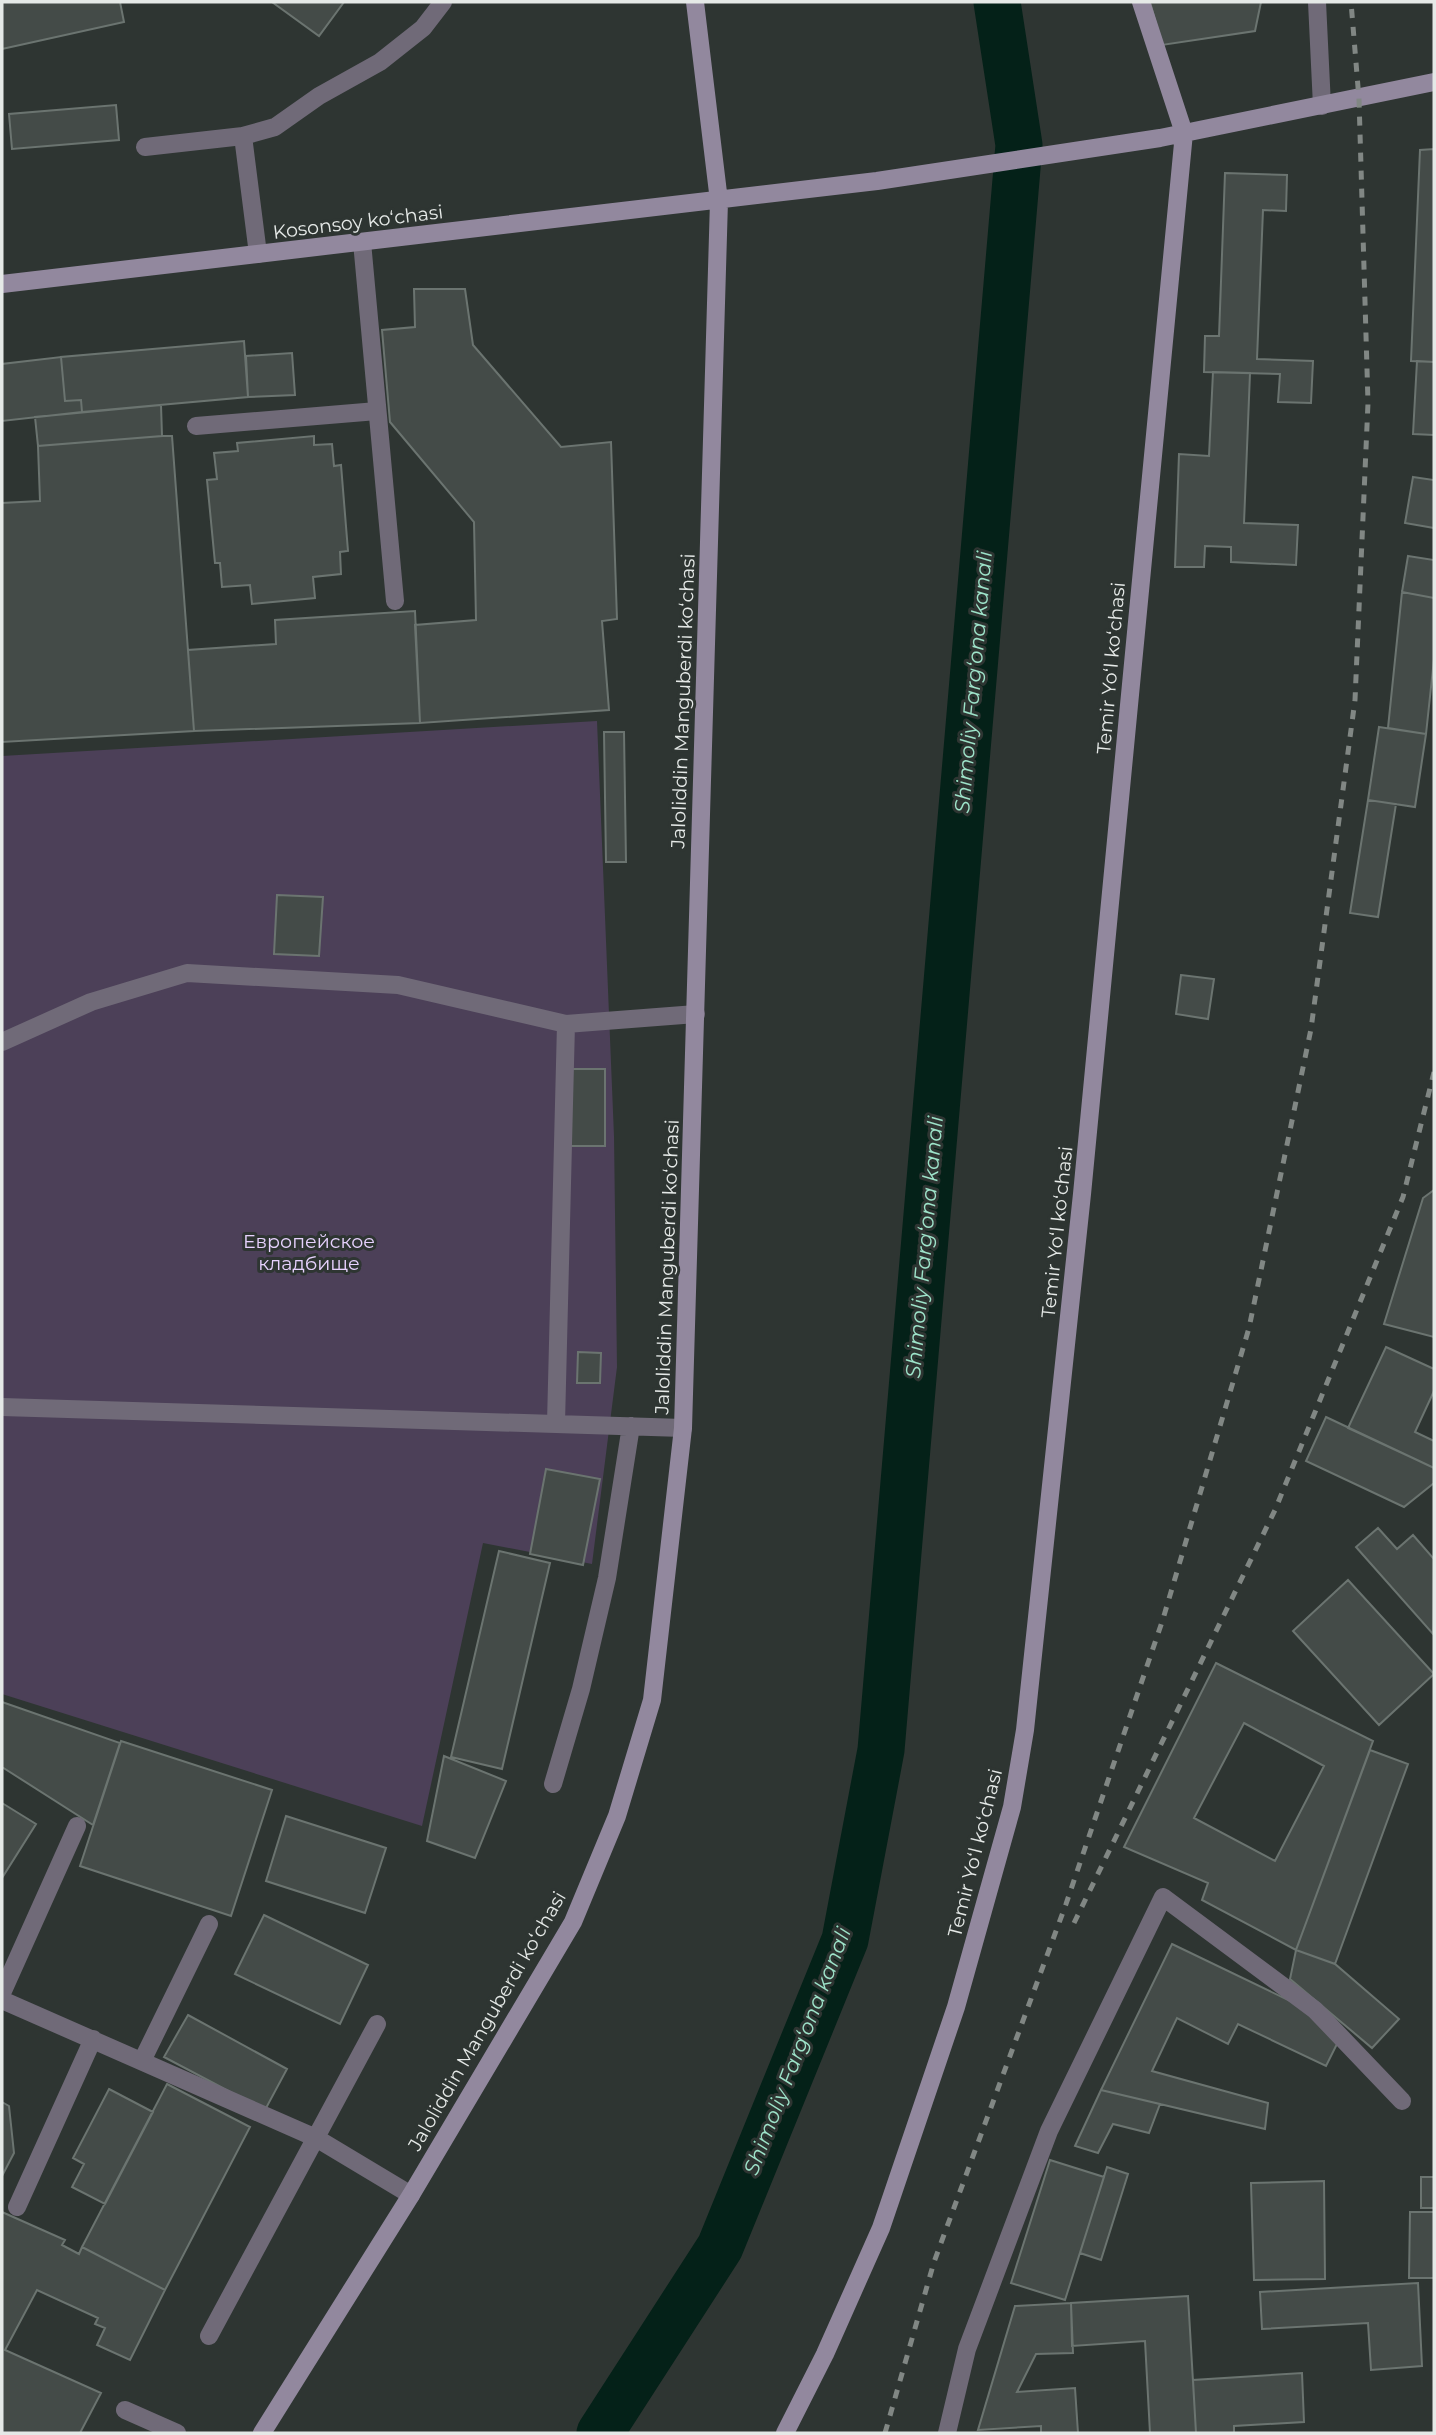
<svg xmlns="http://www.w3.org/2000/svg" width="1436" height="2435" font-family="Montserrat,sans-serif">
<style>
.green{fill:#4c4058}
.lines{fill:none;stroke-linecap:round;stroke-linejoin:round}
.canal{stroke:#042118;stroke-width:47}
.building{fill:#444b48;stroke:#6b7470;stroke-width:2;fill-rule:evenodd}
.lane{stroke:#706a78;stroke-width:18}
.secondary{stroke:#92889e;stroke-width:18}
.rail{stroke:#818784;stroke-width:5;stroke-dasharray:9 9;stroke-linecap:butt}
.labels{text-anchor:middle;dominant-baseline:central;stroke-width:6;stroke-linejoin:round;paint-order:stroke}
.street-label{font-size:19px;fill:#e5e9e7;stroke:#2e3532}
.park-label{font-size:19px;fill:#e7d2fe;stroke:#2e3532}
.water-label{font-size:21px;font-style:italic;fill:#9ee4ca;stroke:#2e3532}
</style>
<rect width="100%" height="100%" fill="#2e3532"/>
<!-- green -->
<path class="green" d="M597,721L614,1136L617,1367L592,1564L483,1543L422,1826L2,1694V756Z"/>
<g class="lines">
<!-- canal -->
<path class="canal" d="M600,2433L720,2247L845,1940L881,1750L1019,145L997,2"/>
</g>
<!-- building -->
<path class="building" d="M2,2H120L124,22L2,49Z
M272,2H344L319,36Z
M1150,2H1261L1255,31L1162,45Z
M116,105L119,140L12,149L9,114Z
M1434,149V362L1411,361L1420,150Z
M1225,173L1287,175L1286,211L1263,210L1257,359L1313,361L1311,403L1278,402L1280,374L1204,372L1205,336H1219Z
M414,289H465L473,345L561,447L611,442L617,619L602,621L609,710L420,723L415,625L476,620L474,522L390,422L382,330L415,327Z
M244,341L248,397L82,412L81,400L65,401L61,357Z
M292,353L295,395L248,397L246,356Z
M61,357L65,401L81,400L82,412L2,421V364Z
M1417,361L1434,362V435L1413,434Z
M1213,372L1250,373L1244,523L1298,525L1296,565L1231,562V547L1205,546L1204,567H1175L1179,454L1209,456Z
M161,405L162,436L38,446L35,417Z
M162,436H172L194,731L2,742V503L40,501L38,446Z
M314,436V445L332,444L334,466L341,465L348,551L340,552L341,574L313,577L315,598L252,604L250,585L222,587L220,563H215L207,480L217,479L214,453L238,451L237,443Z
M1413,477L1434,480V528L1405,523Z
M1408,556L1434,560V598L1402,592Z
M1402,592L1434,598V659L1426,734L1388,728Z
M415,611L420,723L194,731L188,650L276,644L275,620Z
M1379,727L1426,734L1415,807L1368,800Z
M604,732H624L626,862H606Z
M1368,800L1396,804L1378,917L1350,913Z
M277,895L323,897L319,956L274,954Z
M1181,975L1214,979L1208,1019L1176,1014Z
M567,1069H605V1146H566Z
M1434,1190V1337L1384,1324L1423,1198Z
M1386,1347L1434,1369V1391L1415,1432L1434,1441V1468L1348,1428Z
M578,1352L601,1353L600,1383H577Z
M1326,1417L1434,1468V1483L1404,1507L1306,1461Z
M546,1469L600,1479L583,1565L530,1554Z
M1378,1528L1397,1549L1413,1535L1434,1559L1433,1634L1356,1547Z
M499,1551L550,1563L502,1769L451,1757Z
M1348,1580L1434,1674L1379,1725L1293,1631Z
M1216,1663L1373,1741L1296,1950L1202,1900L1208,1883L1124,1847ZM1244,1723L1324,1766L1275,1861L1194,1818Z
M2,1702L120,1743L93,1825L2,1767Z
M121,1741L272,1790L231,1916L80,1866Z
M1370,1750L1408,1764L1335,1964L1296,1950Z
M444,1756L506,1781L475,1858L427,1841Z
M2,1803L36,1824L2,1878Z
M286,1816L386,1848L365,1913L266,1881Z
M264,1915L368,1965L340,2024L235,1974Z
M1172,1944L1311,2011L1339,2040L1326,2066L1238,2024L1228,2044L1177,2018L1152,2071L1268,2103L1265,2129L1101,2090Z
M1296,1950L1335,1964L1399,2019L1372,2048L1290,1979Z
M188,2015L287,2069L265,2110L164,2057Z
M167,2084L250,2127L165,2290L82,2247Z
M109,2089L153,2112L105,2204L72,2187L84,2164L73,2158Z
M1101,2090L1160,2104L1149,2133L1113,2124L1098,2153L1075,2146Z
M2,2102L9,2106L14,2153L2,2176Z
M1050,2160L1104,2177L1065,2300L1011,2283Z
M1107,2167L1128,2174L1101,2260L1080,2253Z
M1421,2177H1434V2208H1421Z
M1324,2181L1325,2279L1254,2280L1251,2183Z
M2,2212L65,2240L62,2245L79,2254L82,2247L165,2290L130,2360L97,2345L105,2328L95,2324L98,2318L37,2290L5,2350L101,2393L80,2433H2Z
M1410,2212H1434V2278H1409Z
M1418,2283L1422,2366L1371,2370L1368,2323L1262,2329L1260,2292Z
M1188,2296L1196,2433H1150L1145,2341L1072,2346L1071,2303Z
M1071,2303L1073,2353L1036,2354L1017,2392L1075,2388L1078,2433H1041V2426L978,2430L1015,2306Z
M1302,2373L1304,2422L1234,2426V2433H1196L1193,2380Z"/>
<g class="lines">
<!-- lane -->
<path class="lane" d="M1317,2L1322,106
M243,136L258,254
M145,147L243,136L275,127L319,96L380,62L423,28L443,2
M362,242L395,601
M196,426L377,411
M2,1042L91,1002L187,973L398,985L566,1024L696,1014
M2,1407L683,1428
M556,1423L566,1024
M553,1784L581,1689L607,1578L631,1426
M2,1993L77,1826
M2,2000L316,2138L411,2195
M142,2061L209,1924
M17,2207L93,2039
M209,2336L377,2024
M125,2410L177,2433
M947,2433L967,2349L1049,2131L1163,1897L1315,2010L1402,2101"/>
<!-- secondary -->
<path class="secondary" d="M2,284L877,181L1160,138L1434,82
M262,2433L411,2195L573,1922L617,1816L652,1700L683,1428L719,201L695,2
M785,2433L825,2354L881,2228L956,2007L1012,1807L1025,1730L1082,1194L1184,133L1141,2"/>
<!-- rail -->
<path class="rail" d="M1074,1923L1275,1510L1403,1197L1434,1072
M885,2433L934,2262L1066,1904L1163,1619L1249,1328L1311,1029L1355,700L1368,403L1359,99L1351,2"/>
</g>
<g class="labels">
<!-- street labels -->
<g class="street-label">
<text transform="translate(358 222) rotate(-7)">Kosonsoy koʻchasi</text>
<text transform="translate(1111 668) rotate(-85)">Temir Yoʻl koʻchasi</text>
<text transform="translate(683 701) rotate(-88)">Jaloliddin Manguberdi koʻchasi</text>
<text transform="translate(1057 1232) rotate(-84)">Temir Yoʻl koʻchasi</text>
<text transform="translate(667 1267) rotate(-88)">Jaloliddin Manguberdi koʻchasi</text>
<text transform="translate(975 1853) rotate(-76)">Temir Yoʻl koʻchasi</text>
<text transform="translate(487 2021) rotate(-60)">Jaloliddin Manguberdi koʻchasi</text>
</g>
<!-- park labels -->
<g class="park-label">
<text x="309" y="1241">Европейское<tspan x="309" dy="22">кладбище</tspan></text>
</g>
<!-- water labels -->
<g class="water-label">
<text transform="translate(973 682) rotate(-85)">Shimoliy Fargʻona kanali</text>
<text transform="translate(924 1247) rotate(-85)">Shimoliy Fargʻona kanali</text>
<text transform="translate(797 2051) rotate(-69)">Shimoliy Fargʻona kanali</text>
</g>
</g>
<!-- border -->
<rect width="1436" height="2435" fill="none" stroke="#e5e9e7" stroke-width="7"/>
</svg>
